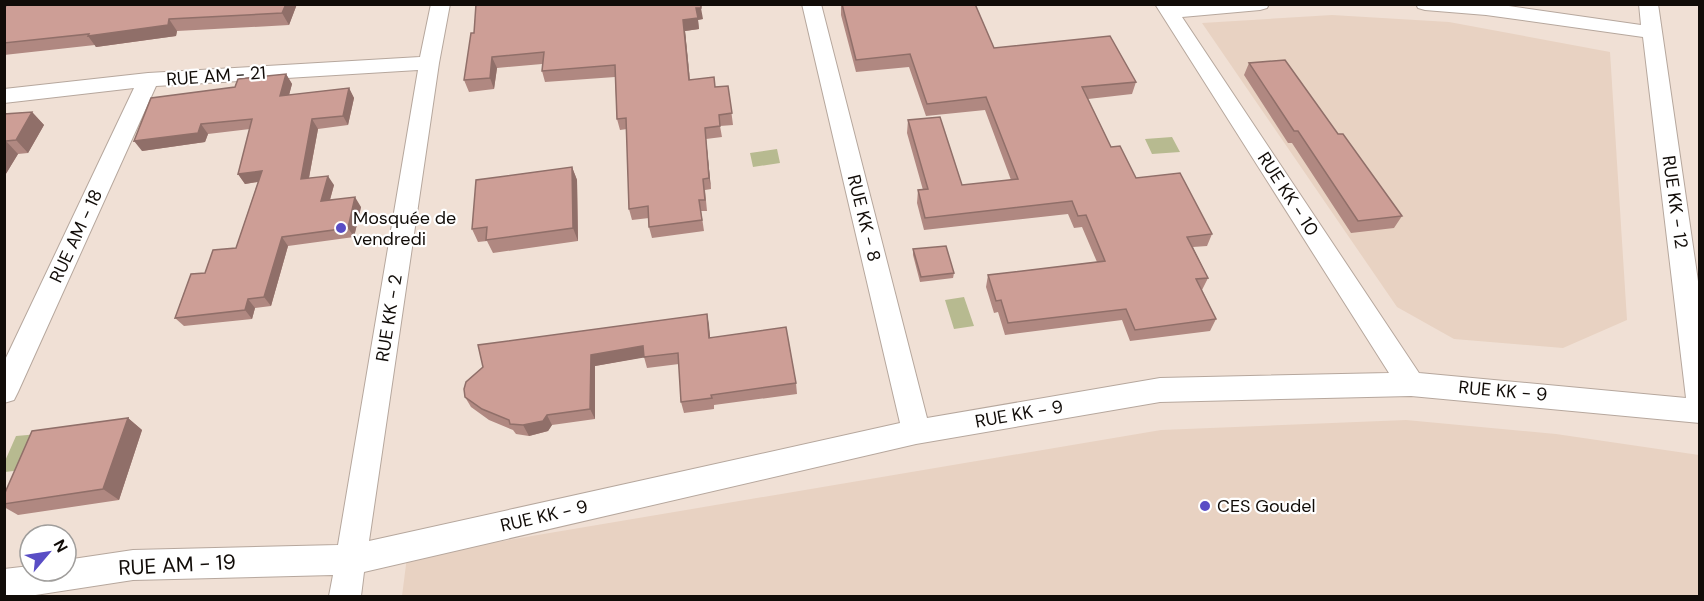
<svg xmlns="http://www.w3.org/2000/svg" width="1704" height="601" font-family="'DM Sans',sans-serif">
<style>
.built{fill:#e8d2c2}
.water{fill:#b7ba90}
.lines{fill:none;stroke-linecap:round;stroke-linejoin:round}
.street-casing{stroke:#b6a79d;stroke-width:2}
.street{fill:#fff;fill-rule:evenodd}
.wall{fill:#b08881}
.shaded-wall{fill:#906f69}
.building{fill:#cd9e96;stroke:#906f69;stroke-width:1.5}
.poi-dot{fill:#594dc5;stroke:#fff;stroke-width:2}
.labels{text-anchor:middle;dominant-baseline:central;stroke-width:4.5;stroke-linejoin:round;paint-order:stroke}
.street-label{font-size:18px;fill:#110c08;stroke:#fff}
.poi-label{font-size:18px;fill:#110c08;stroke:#fff;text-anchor:start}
.near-street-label{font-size:21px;fill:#110c08;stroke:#fff}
</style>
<rect width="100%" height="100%" fill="#f0e0d5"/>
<!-- built -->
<path class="built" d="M1332,15L1449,22L1610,52L1627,320L1563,348L1454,339L1397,307L1202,23Z
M1406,420L1556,434L1699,455V596H402L407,557L1161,430Z"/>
<!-- water -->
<path class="water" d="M1172,137L1180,152L1152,154L1145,139Z
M777,149L780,163L753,167L750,153Z
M964,297L974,326L954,329L945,300Z
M39,434L22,470L5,472V461L16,436Z"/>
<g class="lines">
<!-- street casing -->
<g class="street-casing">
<path id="street" d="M431,4H450L439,63L369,541L900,423L802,4H821L927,418L1160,378L1389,373L1155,4H1269L1267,8L1260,10L1182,17L1419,373L1686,398L1643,37L1486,15L1425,10L1418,8L1416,4H1495L1641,25L1639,4H1658L1700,295V423L1411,396L1160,402L916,444L364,572L361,596H329L333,575L133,580L29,596H4V569L30,566V571H66V560L133,550L338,545L418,70L156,86L18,392L14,400L4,403V362L134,88L4,103V89L148,73L420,57Z"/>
</g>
<!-- street -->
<use href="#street" class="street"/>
</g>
<!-- wall -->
<path class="wall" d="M297,4L289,25L177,31L176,36L96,47L95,45L4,55V9Z
M841,4H975L994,48L1136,82L1132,94L1088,99L1111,147L1136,178L1212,234L1207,246L1193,247L1208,278L1202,290L1216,319L1210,331L1130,341L1122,320L1005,335L998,312L994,313L986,287L988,275L1097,262L1082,227L1074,228L1068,214L924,230L917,203L918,190H923L907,133L908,120L962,185L1011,180L985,110L926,116L909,67L856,72L841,15Z
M703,19L698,20L699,29L685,31L690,80L714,77L715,87L728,86L733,125L720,126L722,137L706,139L711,189L705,190L707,211H701L704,231L652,238L649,227V218L632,220L629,209L627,129L620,130L617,119L615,77L545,82L542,71V64L497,68L494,89L469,92L464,80L474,33Z
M1249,63L1338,134L1402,216L1394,228L1351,233L1292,143H1288L1244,75Z
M286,74L292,84L289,95L349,88L354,98L348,125L318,129L309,178L334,185L330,200L361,207L354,237L288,246L271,306L255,308L252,319L184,326L175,318L205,273L236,248L258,182L245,184L238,174L250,129L208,134L205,142L142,151L235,87Z
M32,112L44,125L28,153L18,154L4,177V114Z
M572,167L577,180L578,241L493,253L487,241L478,242L472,229Z
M913,249L954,273L953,278L920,282L913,255Z
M707,314L710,337L796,383L797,394L714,405V409L684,413L681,402L679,364L647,368L644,357L595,366V419L552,425L548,431L529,436L516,434L513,430L489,420L471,407L465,397Z
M128,418L142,430L119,500L18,515L4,507V495Z"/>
<!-- shaded-wall -->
<path class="shaded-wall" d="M286,4H297L289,25L282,13Z
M696,8H701L703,19L698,20L699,29L685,31L691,91L683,20Z
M169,19L177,31L176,36L96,47L88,36Z
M492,57L497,68L494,89L490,78Z
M286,74L292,84L286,106L280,96Z
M349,88L354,98L348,125L343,116Z
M32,112L44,125L28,153L16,140Z
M312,119L318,129L307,188L301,179Z
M201,124L208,134L205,142L142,151L134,141Z
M705,128L706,139L711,189L709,178Z
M6,141L18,154L4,177V143Z
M572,167L577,180L578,241L573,228Z
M262,171L268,180L245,184L238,174Z
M328,176L334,185L327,210L321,201Z
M355,197L361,207L354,237L348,228Z
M282,237L288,246L271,306L264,297Z
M248,299L255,308L252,319L245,310Z
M707,314L709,325L711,349L709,338Z
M643,346L647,357L595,366V419L590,409L591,355Z
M547,415L552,425L548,431L529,436L523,425Z
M128,418L142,430L119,500L103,489Z"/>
<!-- building -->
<path class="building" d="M7,4H286L282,13L169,19L168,25L88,36L89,34L4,43V9Z
M476,4H701V8H696L698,18L683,20L689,80L714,77L715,87L728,86L732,113L719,115L720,126L705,128L709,178L703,179L705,200H699L702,220L649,227L648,206L629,209L626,118L617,119L615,65L542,71L544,52L492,57L490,78L464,80L471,33H474Z
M842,4H975L994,48L1110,36L1136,82L1082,87L1111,147L1120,146L1136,178L1180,173L1212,234L1187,237L1208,278L1196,279L1216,319L1135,330L1126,309L1008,323L1001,300L996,301L988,275L1105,261L1086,215L1078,216L1072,201L925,218L918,190L928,189L908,120L940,117L962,185L1018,179L986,97L927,104L910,54L856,60Z
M1285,60L1338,134H1343L1402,216L1358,221L1298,131H1294L1249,63Z
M286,74L280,96L349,88L343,116L312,119L301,179L328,176L321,201L355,197L348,228L282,237L264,297L248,299L245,310L175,318L191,274L205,273L213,250L236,248L262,171L238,174L252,119L201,124L198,133L134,141L151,98L235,87L238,79Z
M32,112L16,140L6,141L4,143V114Z
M572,167L573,228L486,240L487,227L472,229L476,180Z
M946,246L954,273L921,277L913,249Z
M707,314L709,338L786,327L796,383L711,395L712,398L681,402L678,353L644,357L643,346L591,355L590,409L547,415L543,421L523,425L510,424L509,420L482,409L465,397L464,389L466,382L483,367L478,345Z
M128,418L103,489L4,504V495L32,431Z"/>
<!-- markers -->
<g class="poi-dot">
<circle cx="341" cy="228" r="6"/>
<circle cx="1205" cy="506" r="6"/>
</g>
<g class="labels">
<!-- street labels -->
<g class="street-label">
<text transform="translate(216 76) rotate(-4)">RUE AM - 21</text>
<text transform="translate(1288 194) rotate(57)">RUE KK - 10</text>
<text transform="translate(1675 202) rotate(82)">RUE KK - 12</text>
<text transform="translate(864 218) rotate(76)">RUE KK - 8</text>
<text transform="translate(76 236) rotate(-65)">RUE AM - 18</text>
<text transform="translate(389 318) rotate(-81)">RUE KK - 2</text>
<text transform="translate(1503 391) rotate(5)">RUE KK - 9</text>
<text transform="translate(1019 414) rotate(-10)">RUE KK - 9</text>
<text transform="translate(544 516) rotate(-13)">RUE KK - 9</text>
</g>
<!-- poi labels -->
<g class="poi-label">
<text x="353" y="218">Mosquée de<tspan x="353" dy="21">vendredi</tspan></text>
<text x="1217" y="506">CES Goudel</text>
</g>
<!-- near-street labels -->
<g class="near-street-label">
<text transform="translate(177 565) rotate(-3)">RUE AM - 19</text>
</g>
</g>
<!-- border -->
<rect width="1704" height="601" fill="none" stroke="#110c08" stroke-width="12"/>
<!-- north arrow -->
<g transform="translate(48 553) rotate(61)"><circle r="28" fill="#ffffff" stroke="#a09e9c" stroke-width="1.5"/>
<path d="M0-4.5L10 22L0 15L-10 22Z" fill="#594dc5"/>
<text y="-9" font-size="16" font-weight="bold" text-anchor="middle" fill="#110c08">N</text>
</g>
</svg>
